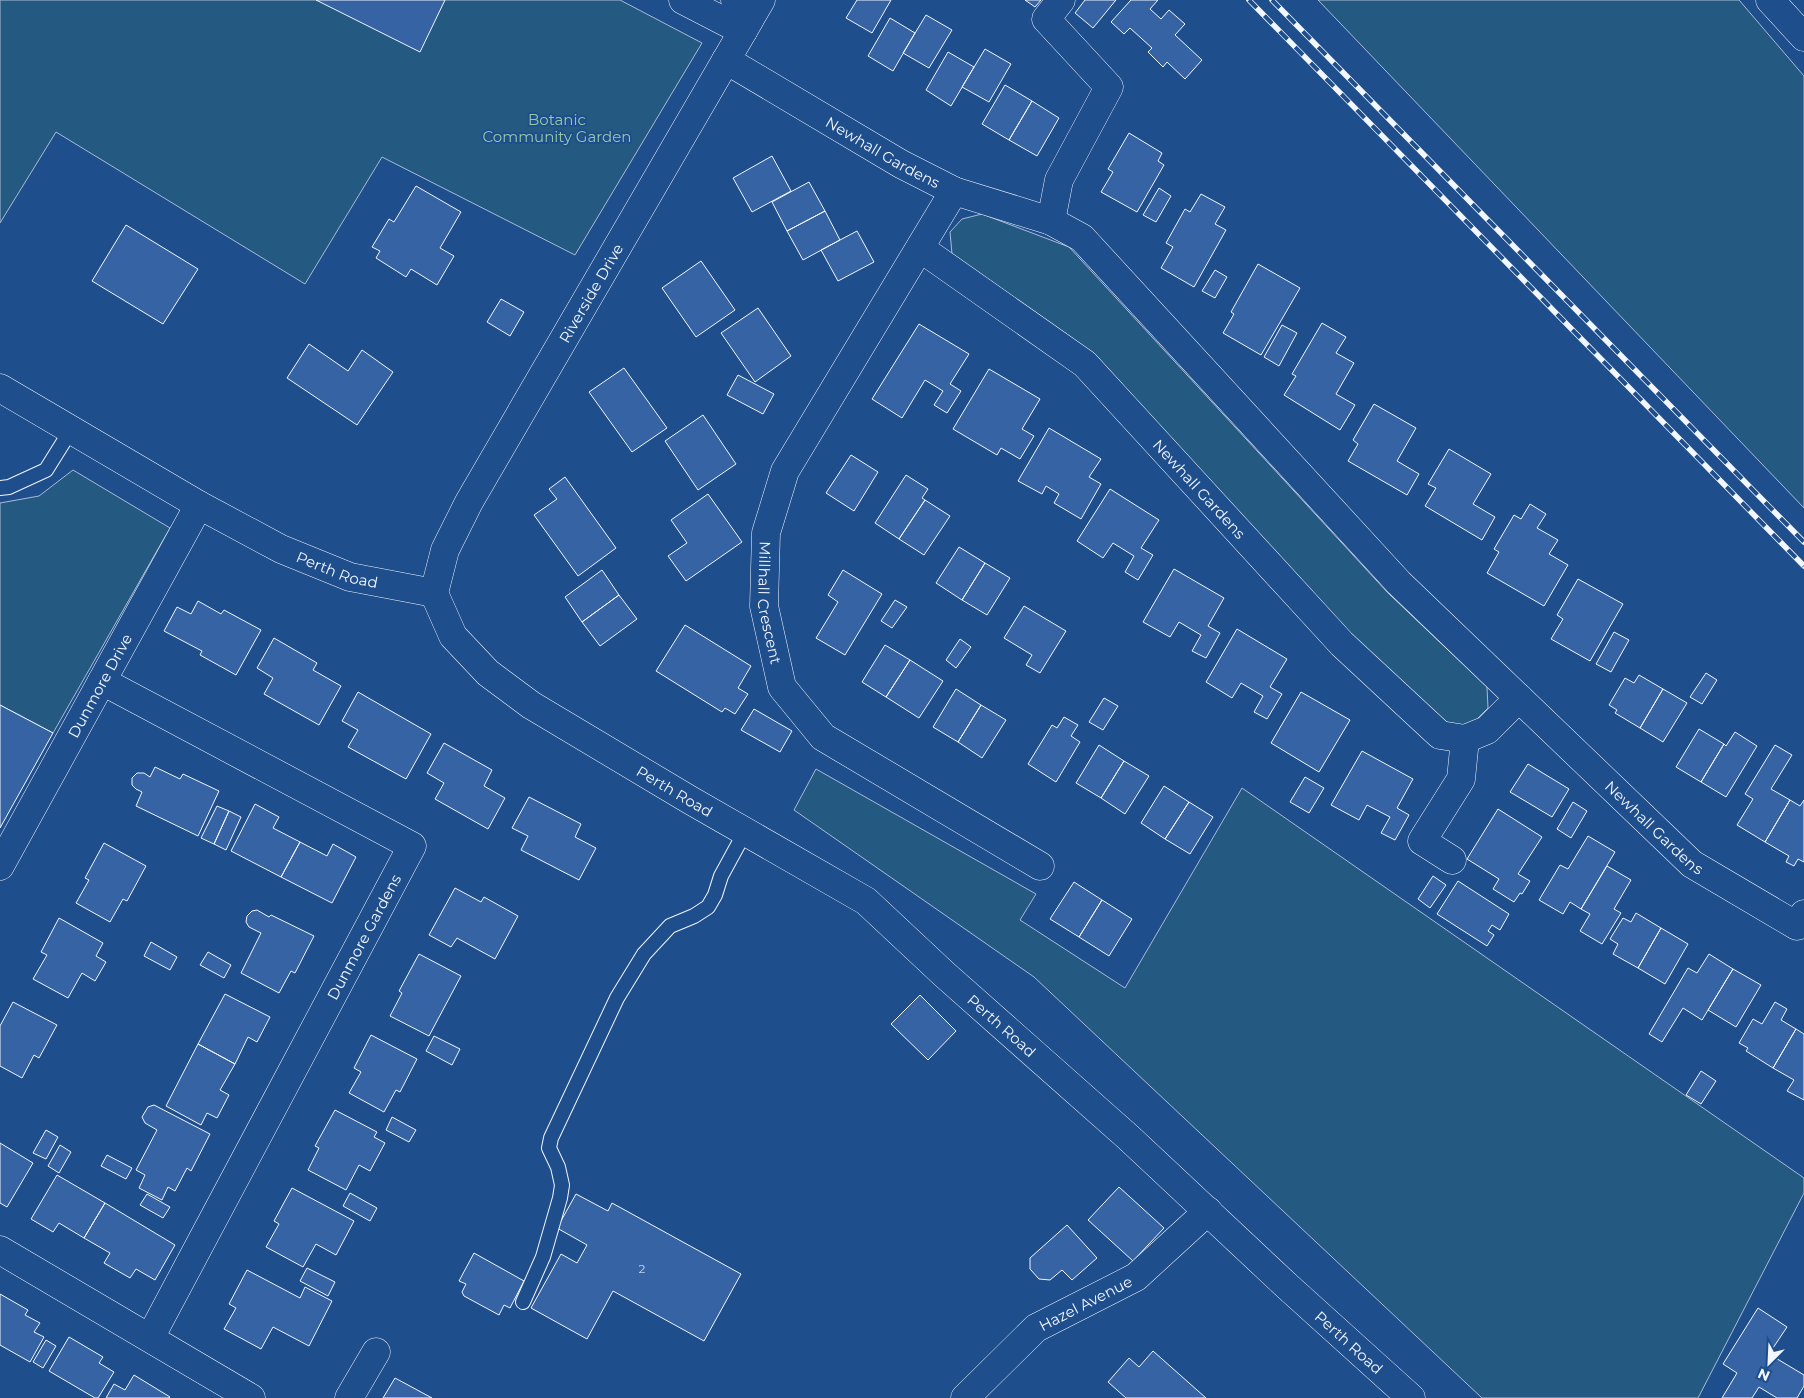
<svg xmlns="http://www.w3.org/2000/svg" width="1804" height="1398" font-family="Montserrat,sans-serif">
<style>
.green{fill:#245a82;stroke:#a8bbd7}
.building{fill:#3563a3;stroke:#f2f6ff}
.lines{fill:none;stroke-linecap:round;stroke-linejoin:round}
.service-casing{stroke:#f2f6ff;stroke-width:16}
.minor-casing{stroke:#f2f6ff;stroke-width:29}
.tertiary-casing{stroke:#f2f6ff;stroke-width:29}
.primary-casing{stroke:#f2f6ff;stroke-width:29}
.service{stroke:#1f4e8c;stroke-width:14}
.minor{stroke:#1f4e8c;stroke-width:28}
.tertiary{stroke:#1f4e8c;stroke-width:28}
.primary{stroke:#1f4e8c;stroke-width:28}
.rail-casing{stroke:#f2f6ff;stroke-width:5.5}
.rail{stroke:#1f4e8c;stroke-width:4;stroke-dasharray:11;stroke-linecap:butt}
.labels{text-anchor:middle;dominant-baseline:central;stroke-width:4;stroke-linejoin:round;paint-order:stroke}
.number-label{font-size:12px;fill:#c3d1e8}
.park-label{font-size:15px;fill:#97c8a6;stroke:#1f4e8c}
.street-label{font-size:15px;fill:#f2f6ff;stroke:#1f4e8c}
</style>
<rect width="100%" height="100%" fill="#1f4e8c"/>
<!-- green -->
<path class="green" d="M0,0H620L702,43L575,255L382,157L305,284L56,132L0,223Z
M1318,0H1739L1804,76V508Z
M982,214L1069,247L1388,593L1487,687L1488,708L1470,726L1445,725L1351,636L1094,353L952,254L950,232L962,219Z
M73,470L170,528L53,733L0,705V503L39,496Z
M816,769L1036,894L1020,920L1125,988L1242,788L1804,1178V1193L1698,1398H1482L1034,977L794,810Z"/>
<!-- building -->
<path class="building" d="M316,0H445L420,52Z
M857,0H891L872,33L846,18Z
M1025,0H1041L1035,7Z
M1085,0H1116L1093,28L1075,13Z
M1131,0H1158L1150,9L1161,19L1169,10L1185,24L1175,35L1202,60L1185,79L1167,62L1163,67L1148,52L1152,48L1130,28L1124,34L1111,22Z
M926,15L952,30L929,68L903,53Z
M890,18L915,33L893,71L868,56Z
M985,49L1011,64L989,102L962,87Z
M948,52L974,67L951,106L926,90Z
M1005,85L1032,101L1009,140L982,124Z
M1032,101L1059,118L1037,156L1009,140Z
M1129,133L1162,153L1158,161L1164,165L1137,212L1101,192L1113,172L1108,169Z
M772,156L791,191L752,212L733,178Z
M809,182L825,211L787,231L772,202Z
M416,186L461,212L440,248L454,256L437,285L411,269L406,277L376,258L380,251L372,247L389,219L394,222Z
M1159,188L1171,196L1156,222L1143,215Z
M1201,194L1225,207L1215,224L1226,230L1194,287L1161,268L1173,247L1166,243L1185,209L1190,212Z
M825,211L840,240L803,260L787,231Z
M126,225L198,269L163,324L92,281Z
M857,231L874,262L838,281L821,250Z
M701,261L735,310L696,337L662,288Z
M1258,264L1300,288L1261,355L1223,333L1234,314L1231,312Z
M1215,270L1227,277L1215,298L1202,291Z
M501,299L524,312L510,336L487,322Z
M758,308L791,356L755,382L721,333Z
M1322,323L1346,337L1336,353L1354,363L1336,394L1355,405L1340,430L1284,395L1296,376L1292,374Z
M919,324L969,354L950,384L961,391L947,413L934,405L943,391L925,380L902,418L872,399Z
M1282,325L1297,333L1279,366L1264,357Z
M309,344L348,371L362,350L393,372L357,425L287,378Z
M624,368L667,428L632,452L589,392Z
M989,369L1040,399L1022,429L1034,436L1020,459L1001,448L997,455L953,429Z
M738,375L774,394L763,414L727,395Z
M1374,404L1416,428L1397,461L1419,474L1407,495L1348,461L1358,444L1353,440Z
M703,415L736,464L698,490L665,441Z
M1049,428L1101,459L1089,477L1101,484L1081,519L1054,503L1059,494L1046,486L1042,494L1018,481Z
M1449,449L1491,474L1473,504L1495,517L1482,540L1425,506L1436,488L1428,484Z
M851,455L878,472L854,511L826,493Z
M906,475L928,489L922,498L925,500L899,539L875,523Z
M565,477L616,548L578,576L534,515L557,499L549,489Z
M1110,489L1159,520L1141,548L1153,555L1138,580L1125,572L1134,556L1113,543L1103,558L1077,541Z
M708,494L742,542L686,581L668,556L687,543L671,520Z
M925,500L950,516L924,555L899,539Z
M1530,504L1546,514L1537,528L1558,540L1549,554L1568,565L1544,606L1487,573L1499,552L1494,549L1514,515L1521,519Z
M959,547L985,563L962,600L936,583Z
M985,563L1010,578L987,615L962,600Z
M1174,569L1224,598L1208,626L1220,633L1206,658L1192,651L1201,635L1179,622L1170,637L1143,622Z
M602,570L619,595L582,622L565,597Z
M843,570L882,594L845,655L816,638L838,602L828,595Z
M1578,579L1623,604L1590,661L1551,639L1563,619L1557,615Z
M619,595L637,619L600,646L582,622Z
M895,600L907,607L892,628L881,621Z
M198,601L221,614L224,610L261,630L236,675L200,655L202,651L164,631L177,607L191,614Z
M1024,606L1066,631L1040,673L1026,665L1032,655L1004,638Z
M685,625L751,666L738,688L748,694L735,714L725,708L722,712L656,671Z
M1237,629L1287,659L1270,687L1282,694L1267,719L1254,712L1263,696L1241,683L1232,698L1206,682Z
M1614,632L1629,640L1611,672L1596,664Z
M274,638L317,663L313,670L341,686L319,725L264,694L273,678L257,668Z
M960,639L971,647L956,668L946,660Z
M885,645L910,660L886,697L862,682Z
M910,660L943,681L919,718L886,697Z
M1706,673L1717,680L1702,704L1690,697Z
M1639,675L1663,689L1640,728L1615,713L1617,710L1609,705L1625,678L1634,683Z
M956,689L981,705L958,742L933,727Z
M1663,689L1687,703L1663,742L1640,728Z
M358,692L431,734L406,779L348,747L358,730L342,721Z
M1301,692L1350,720L1319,772L1271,743Z
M1104,698L1118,706L1103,730L1089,722Z
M0,705L53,733L0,828Z
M981,705L1006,720L982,758L958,742Z
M754,709L792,731L780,752L741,730Z
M1064,717L1078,725L1071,736L1080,742L1056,782L1028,764L1052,725L1057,728Z
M1699,729L1724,744L1701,782L1676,767Z
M1735,732L1757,746L1726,797L1701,782L1724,744L1726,746Z
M444,743L492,770L484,786L505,798L488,829L435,799L444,783L427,773Z
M1099,745L1124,761L1101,798L1076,783Z
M1775,745L1792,755L1771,789L1790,800L1765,842L1737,825L1753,799L1745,794Z
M1362,751L1413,779L1397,808L1409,815L1395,840L1381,833L1390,817L1367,805L1359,820L1331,805Z
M1124,761L1149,776L1125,814L1101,798Z
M1528,764L1569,789L1552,817L1510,792Z
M155,767L180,779L183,774L219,791L198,836L136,806L142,792L136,789L132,785V778L137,773H144L150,777Z
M1305,777L1324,788L1309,813L1290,802Z
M1164,786L1189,802L1165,839L1141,823Z
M529,797L581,824L575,837L596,848L579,880L521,850L528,836L512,828Z
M1790,800L1800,806L1804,800V862L1798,859L1794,866L1786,862L1789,856L1765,842Z
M1189,802L1213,817L1190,854L1165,839Z
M1573,802L1587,811L1571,838L1557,829Z
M255,804L279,817L273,828L300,842L281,877L231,851Z
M217,806L229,811L214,844L201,838Z
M1498,809L1542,837L1518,874L1530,881L1522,894L1520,893L1514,902L1493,889L1499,879L1467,859Z
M229,811L241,817L226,850L214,844Z
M1588,836L1615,852L1581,909L1570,902L1563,914L1539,900L1560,865L1568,869Z
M300,842L327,856L333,844L356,857L332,903L281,877Z
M104,843L146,866L127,901L123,899L110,922L76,903L89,880L85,878Z
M1607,866L1631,880L1614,909L1621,913L1602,944L1580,931L1590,914L1581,909Z
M1433,876L1446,885L1430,908L1418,899Z
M1458,881L1509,914L1500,930L1492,925L1488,931L1494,935L1487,946L1437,914Z
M1074,882L1102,900L1079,937L1050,919Z
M455,888L481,902L484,897L518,916L495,959L457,938L451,947L429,935Z
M1102,900L1132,919L1109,956L1079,937Z
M257,910L269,917L271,915L314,936L295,973L291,971L279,993L241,973L261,933L249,927L246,922L247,916L252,911Z
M1636,913L1661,928L1638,968L1613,954L1618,944L1610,939L1623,918L1631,922Z
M59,918L103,943L96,956L106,962L95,981L82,973L68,998L33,979L47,955L41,952Z
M1661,928L1688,944L1665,984L1638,968Z
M151,942L177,957L170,970L144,956Z
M208,952L231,965L224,978L200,965Z
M419,954L461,976L429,1036L390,1016L402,993L399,991Z
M1709,954L1733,969L1702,1020L1683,1008L1662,1042L1649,1034L1688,968L1697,973Z
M1733,969L1761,985L1736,1027L1708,1010Z
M225,994L270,1017L257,1042L248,1037L235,1064L198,1044Z
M920,995L956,1031L928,1060L891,1024Z
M13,1002L57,1025L39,1058L34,1055L22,1078L0,1066V1026Z
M1775,1002L1787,1009L1781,1020L1796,1029L1773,1068L1746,1051L1748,1048L1739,1043L1753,1019L1762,1024Z
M1796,1029L1804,1034V1100L1787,1091L1794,1080L1773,1068Z
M371,1035L417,1059L400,1092L396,1090L384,1112L349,1093L361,1072L354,1068Z
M434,1036L460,1049L452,1065L426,1051Z
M198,1044L235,1064L220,1090L229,1095L217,1118L207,1113L201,1125L166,1106Z
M1701,1071L1716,1081L1701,1104L1686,1095Z
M154,1105L210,1134L191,1171L187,1168L175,1191L168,1187L162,1200L139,1188L145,1175L136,1170L157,1130L145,1123L142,1117L148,1107Z
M335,1110L377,1132L374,1137L385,1143L370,1171L359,1165L346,1190L308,1170L319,1148L315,1146Z
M392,1117L416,1130L409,1142L386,1130Z
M46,1130L58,1137L46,1159L33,1153Z
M0,1143L33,1163L7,1207L0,1203Z
M60,1145L71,1152L59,1173L48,1166Z
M107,1155L132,1168L126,1179L101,1166Z
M57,1175L105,1203L84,1238L59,1223L53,1232L31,1219Z
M1119,1187L1164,1228L1133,1261L1088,1220Z
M292,1188L354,1221L336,1255L316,1244L303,1267L266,1247L279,1224L274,1221Z
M350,1193L377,1208L370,1221L343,1206Z
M147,1194L170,1207L163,1218L140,1205Z
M576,1194L608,1211L612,1203L741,1274L704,1341L613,1291L587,1339L531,1308L561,1254L577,1263L587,1245L557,1228Z
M105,1203L175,1245L155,1280L136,1269L130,1278L104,1263L110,1253L84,1238Z
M1067,1225L1097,1258L1072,1280L1062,1270L1050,1280L1039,1279L1030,1269V1258Z
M474,1253L524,1281L510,1308L504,1305L499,1315L464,1296L462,1292L466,1284L459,1281Z
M307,1268L335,1282L328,1296L300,1281Z
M247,1270L300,1298L305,1287L332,1301L309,1346L273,1327L261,1349L224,1329L236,1308L229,1304Z
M0,1294L28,1310L25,1315L40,1323L34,1332L44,1337L30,1362L0,1345Z
M1758,1308L1787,1327L1769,1354L1804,1375V1386L1797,1398H1777L1759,1387L1752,1398H1722L1737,1373L1723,1364Z
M69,1337L103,1357L99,1363L114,1372L98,1398H95L49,1371Z
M46,1340L56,1346L43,1368L33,1362Z
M1153,1351L1206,1398H1126L1108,1382L1129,1358L1139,1367Z
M134,1375L170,1397L169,1398H106L114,1384L125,1390Z
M395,1378L432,1398H383Z"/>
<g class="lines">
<!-- service casing -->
<g class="service-casing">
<path id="service" d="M0,488L9,487L46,470L71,430
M523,1302L543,1257L560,1198L562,1185L558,1167L549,1148L551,1138L617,998L644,954L670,926L694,916L708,907L715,895L721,876L745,832"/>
</g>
<!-- minor casing -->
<g class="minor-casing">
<g id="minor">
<path d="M683,0L743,31"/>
<path d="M735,0L743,31"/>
<path id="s1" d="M726,60L901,164L954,191L1051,221L1082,238L1399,583L1692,864L1797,926L1804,914"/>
<path id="s2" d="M954,191L785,471L766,533L764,606L782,687L823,737L1040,866"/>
<path d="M1051,221L1059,180L1109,87L1046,19L1061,0"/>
<path id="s3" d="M920,248L1085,364L1342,644L1440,735L1465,739L1487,730L1519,698"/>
<path d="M102,681L412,846L150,1338"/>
<path d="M1452,860L1422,841L1461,779L1465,739"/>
<path id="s4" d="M0,866L199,505"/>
<path d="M0,1250L251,1398"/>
<path d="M349,1398L376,1352"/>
<path id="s5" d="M965,1398L1036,1328L1136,1277L1208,1211"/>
</g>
</g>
<!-- tertiary casing -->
<g class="tertiary-casing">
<g id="tertiary">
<path id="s6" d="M0,388L199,505L281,549L350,577L434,593"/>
<path id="s7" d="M434,593L453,636L488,673L531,705L690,800L866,901L944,974L1128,1137L1287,1286L1411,1398"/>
<path id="s8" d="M434,593L445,550L469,502L761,0"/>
</g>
</g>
<!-- primary casing -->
<g class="primary-casing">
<path id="primary" d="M1770,0L1804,37"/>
</g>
<!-- service -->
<use href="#service" class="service"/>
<!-- minor -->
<use href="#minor" class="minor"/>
<!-- tertiary -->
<use href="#tertiary" class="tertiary"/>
<!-- primary -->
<use href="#primary" class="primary"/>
<!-- rail casing -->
<g class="rail-casing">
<path id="rail" d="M1249,0L1804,566
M1272,0L1804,542"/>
</g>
<!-- rail -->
<use href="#rail" class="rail"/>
</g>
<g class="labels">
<!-- number labels -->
<g class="number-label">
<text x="642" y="1268">2</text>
</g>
<!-- park labels -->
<g class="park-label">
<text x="557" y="119">Botanic<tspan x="557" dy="17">Community Garden</tspan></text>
</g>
<!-- street labels -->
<g class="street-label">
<text stroke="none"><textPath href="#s1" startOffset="182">Newhall Gardens</textPath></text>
<text stroke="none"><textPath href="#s8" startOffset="340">Riverside Drive</textPath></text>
<text stroke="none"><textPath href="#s3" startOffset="371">Newhall Gardens</textPath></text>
<text stroke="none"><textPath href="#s6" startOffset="384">Perth Road</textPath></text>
<text stroke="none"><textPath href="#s2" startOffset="462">Millhall Crescent</textPath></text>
<text stroke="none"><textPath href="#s4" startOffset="206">Dunmore Drive</textPath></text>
<text stroke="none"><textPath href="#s7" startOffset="319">Perth Road</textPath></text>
<text stroke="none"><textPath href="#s1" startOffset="1222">Newhall Gardens</textPath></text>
<text transform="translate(364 937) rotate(-62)">Dunmore Gardens</text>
<text stroke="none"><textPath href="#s7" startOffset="724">Perth Road</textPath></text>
<text stroke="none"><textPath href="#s5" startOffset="155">Hazel Avenue</textPath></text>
<text stroke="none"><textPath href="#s7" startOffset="1194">Perth Road</textPath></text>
</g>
</g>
<!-- north arrow -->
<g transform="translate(1769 1363) rotate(204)" stroke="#1f4e8c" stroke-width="4" paint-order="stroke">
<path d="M0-4L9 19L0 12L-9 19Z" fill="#f2f6ff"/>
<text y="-8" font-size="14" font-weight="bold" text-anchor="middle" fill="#f2f6ff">N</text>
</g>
</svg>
